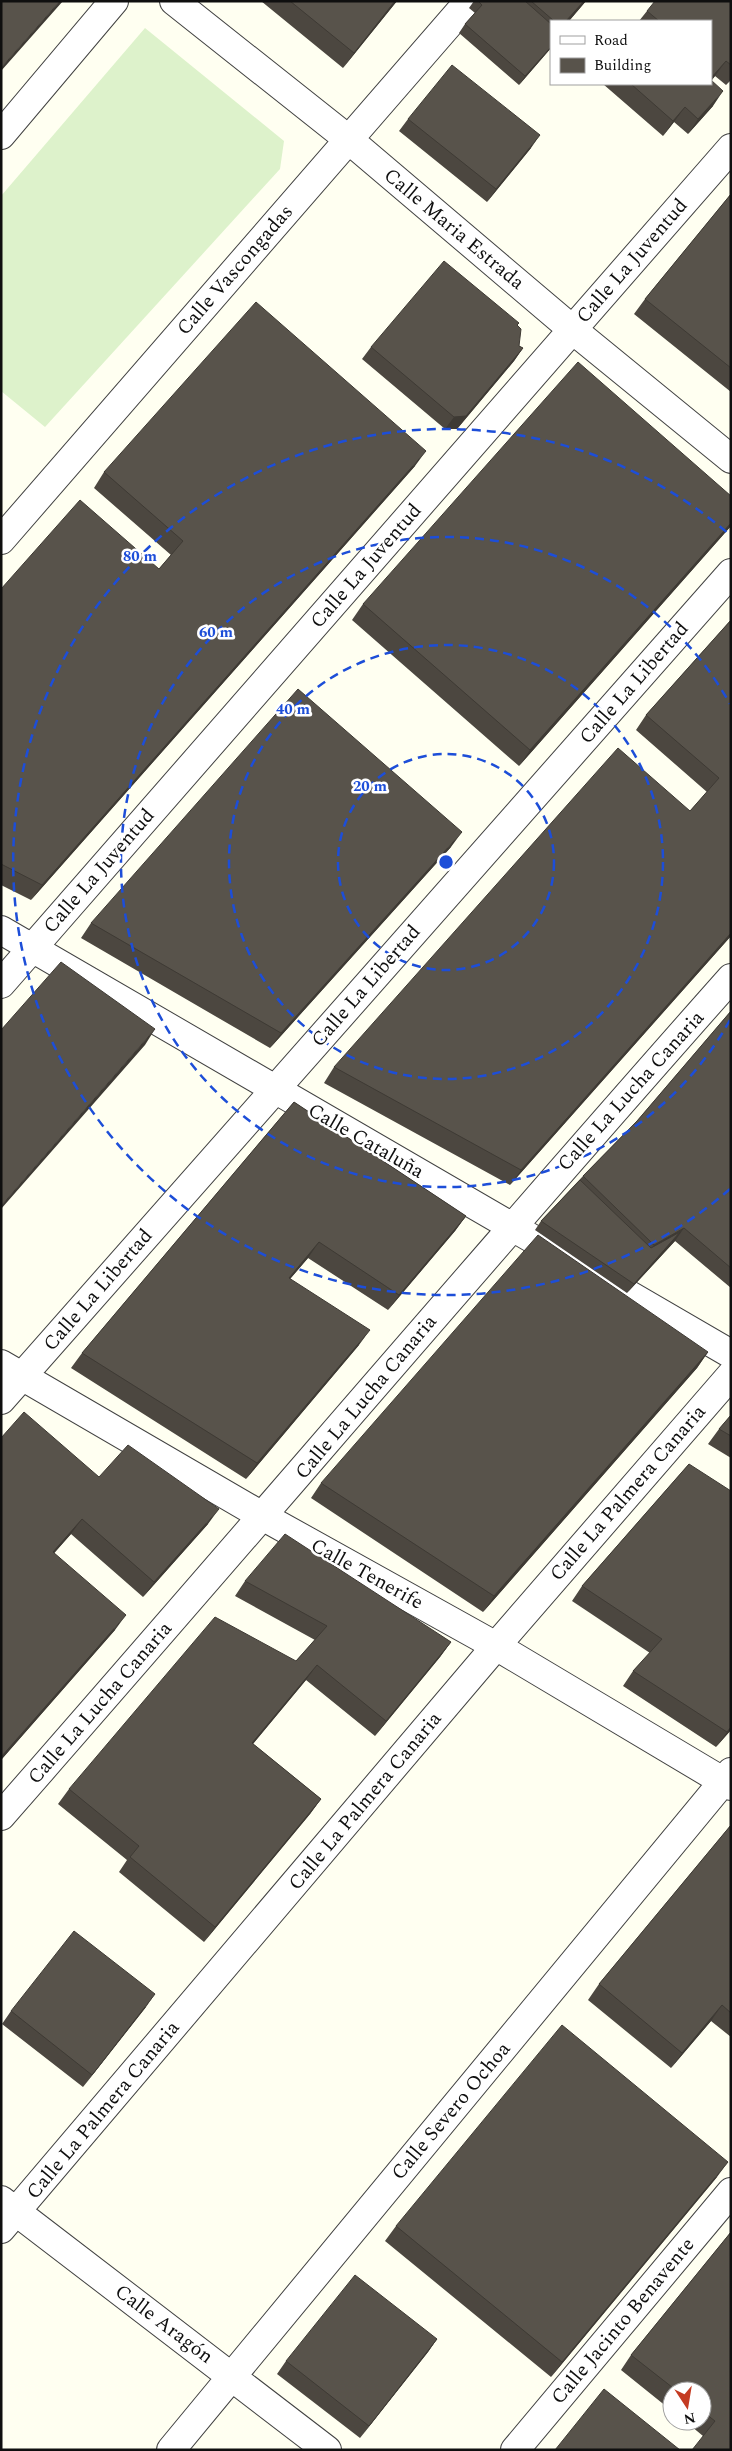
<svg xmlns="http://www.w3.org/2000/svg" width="732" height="2451" font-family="Spectral,serif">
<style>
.pitch{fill:#ddf2cb}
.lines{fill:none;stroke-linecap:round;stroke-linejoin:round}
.minor-casing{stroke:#424242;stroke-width:30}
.minor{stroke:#fff;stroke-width:28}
.wall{fill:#4c4740}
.shaded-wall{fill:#3e3a34}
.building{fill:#58534b;stroke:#3e3a34}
.ring{fill:none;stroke:#1d4ed8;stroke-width:2.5;stroke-dasharray:9 6}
.labels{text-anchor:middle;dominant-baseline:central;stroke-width:5;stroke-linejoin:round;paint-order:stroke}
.street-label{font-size:20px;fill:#0f0f0f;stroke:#fff}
.centre{fill:#1d4ed8;stroke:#fff;stroke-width:2.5}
.ring-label{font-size:15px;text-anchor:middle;font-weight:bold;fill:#1d4ed8;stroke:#fff;stroke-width:5;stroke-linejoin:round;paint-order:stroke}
</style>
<rect width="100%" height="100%" fill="#fffff1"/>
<!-- pitch -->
<path class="pitch" d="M145,28L284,141L280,169L45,427L1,391V196Z"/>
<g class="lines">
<!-- minor casing -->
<g class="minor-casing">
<path id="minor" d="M174,1L348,139L573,330L731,459
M1,135L114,1
M1,540L469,1
M1,930L731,1354
M1,984L731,148
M1,1364L264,1517L496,1646L731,1786
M1,1400L731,573
M1,1816C246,1537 485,1255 731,978
M1,2200L327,2450
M1,2229L496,1646L731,1375
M171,2450L731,1772
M515,2450L731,2192"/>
</g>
<!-- minor -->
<use href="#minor" class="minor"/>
</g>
<!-- wall -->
<path class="wall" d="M261,1H397L343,68Z
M474,1H586L569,21H551V48L519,85L459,33L465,24L475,13L469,8Z
M731,1V80L726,85L715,76L711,81L713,106L688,134L674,122L663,136L603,84H711V21H639L647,11Z
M408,119L531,148L487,202L399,131Z
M731,194V392L634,314L645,299Z
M517,326L519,346L523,348L514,361L457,429H445L362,359L371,347Z
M415,466L31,900L1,885V589L159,569L171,555L94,488L104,472Z
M731,496V526L519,766L352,620L363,604Z
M731,620V936L510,1185L324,1083L334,1067L690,811L707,792L636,730L646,715Z
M451,847L270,1048L81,938L91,923Z
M731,1011V1288L675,1241L627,1293L535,1230L541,1221L583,1176L637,1121Z
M294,1102L466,1216L455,1231L388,1310L308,1258L290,1279L359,1345L246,1479L71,1368L82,1353Z
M708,1352L697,1368L483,1612L311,1498L321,1483Z
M731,1415V1458L708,1444L719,1429Z
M1,1438L99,1477L208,1524L143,1597L71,1534L54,1553L115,1630L1,1760Z
M689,1464L731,1730L716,1747L623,1686L633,1671L650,1653L572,1601L582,1586Z
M245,1581L451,1642L440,1657L375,1736L306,1680L253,1744L321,1799L310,1814L204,1942L119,1872L127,1860L58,1804L69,1789L296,1661L315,1640L235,1596Z
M731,1825V2037L711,2021L671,2068L588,2000L599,1984Z
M146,2007L83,2087L2,2024L11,2011Z
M717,2177L551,2377L385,2241L396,2226Z
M731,2232V2450L703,2436L685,2421H702V2391H672V2411L621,2370L631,2355Z
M437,2339L428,2352L360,2438L277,2374L286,2361Z"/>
<!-- shaded-wall -->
<path class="shaded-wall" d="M60,1H63L1,71V68Z
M395,1H397L343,68L354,53Z
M584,1H586L569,21H566Z
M551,47V48L519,85L525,76Z
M726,61L715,76L711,81V78Z
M723,91L713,106L688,134L698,119Z
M685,107L674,122L663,136L673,121Z
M540,135L531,148L487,202L496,189Z
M523,348L514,361L457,429H445L454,417Z
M426,451L415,466L31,900L42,885Z
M731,523V526L519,766L530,750Z
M462,832L451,847L270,1048L281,1033Z
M731,933V936L510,1185L521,1170Z
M155,1029L145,1045L1,1209V1206Z
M466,1216L455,1231L388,1310L399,1295Z
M684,1228L675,1241L627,1293L634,1284L645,1257L654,1245Z
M319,1242L308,1258L278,1293L289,1278Z
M370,1330L359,1345L246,1479L257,1463Z
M708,1352L697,1368L483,1612L494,1596Z
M219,1509L208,1524L143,1597L154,1582Z
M82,1519L71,1534L42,1567L53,1552Z
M126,1615L115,1630L1,1760V1757Z
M451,1642L440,1657L375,1736L386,1721Z
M317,1665L306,1680L241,1758L252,1743Z
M731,1727V1730L716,1747L727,1732Z
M321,1799L310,1814L204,1942L215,1927Z
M155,1994L146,2007L83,2087L92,2075Z
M722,2005L711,2021L671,2068L682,2053Z
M728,2162L717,2177L551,2377L562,2362Z
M437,2339L428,2352L360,2438L369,2426Z"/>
<!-- building -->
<path class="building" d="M1,1H60L1,68Z
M290,1H395L354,53Z
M478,1H525L551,24V47L525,76L465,24L482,5Z
M531,1H584L566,21H554Z
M655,1H731V65L726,61L711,78V21H659L647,11Z
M452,65L540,135L496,189L408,119Z
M711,80L723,91L698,119L685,107L673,121L631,84H711Z
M731,194V368L645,299Z
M444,261L519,323L517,325L521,329L519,346L523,348L466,416L454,417L371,347Z
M256,302L426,451L42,885L1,864V589L80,500L159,569L183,541L104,472Z
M578,362L731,496V523L530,750L363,604Z
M731,620V933L521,1170L334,1067L618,748L690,811L719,778L646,715Z
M298,689L462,832L281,1033L91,923Z
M61,962L155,1029L1,1206V1030Z
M731,1011V1268L684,1228L654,1245L583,1176L637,1121Z
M294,1102L466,1216L399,1295L319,1242L289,1278L370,1330L257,1463L82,1353Z
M580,1180L651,1248L680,1232L634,1284L541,1221Z
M538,1235L708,1352L494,1596L321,1483Z
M24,1412L99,1477L128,1445L219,1509L154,1582L82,1519L53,1552L126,1615L1,1757V1438Z
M731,1415V1436L719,1429Z
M689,1464L731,1491V1727L727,1732L633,1671L662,1639L582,1586Z
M285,1534L451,1642L386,1721L317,1665L252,1743L321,1799L215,1927L130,1857L139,1846L69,1789L215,1617L296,1661L327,1626L245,1581Z
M731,1825V2013L722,2005L682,2053L599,1984Z
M74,1931L155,1994L92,2075L11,2011Z
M562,2025L728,2162L562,2362L396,2226Z
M731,2232V2450H692L715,2421L702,2411V2391H677L631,2355Z
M355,2275L437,2339L369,2426L286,2361Z
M604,2389L680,2450H555Z"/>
<!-- distance rings -->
<g class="ring">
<circle cx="446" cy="862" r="108"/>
<circle cx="446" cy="862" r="217"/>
<path d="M730 1020A325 325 0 1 1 730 704"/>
<path d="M730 1189A433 433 0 1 1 730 535"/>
</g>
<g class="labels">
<!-- street labels -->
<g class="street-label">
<text transform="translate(454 229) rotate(40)">Calle Maria Estrada</text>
<text transform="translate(632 261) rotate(-49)">Calle La Juventud</text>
<text transform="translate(235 270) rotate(-49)">Calle Vascongadas</text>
<text transform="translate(366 566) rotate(-49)">Calle La Juventud</text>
<text transform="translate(634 683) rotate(-49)">Calle La Libertad</text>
<text transform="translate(99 871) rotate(-49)">Calle La Juventud</text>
<text transform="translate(366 986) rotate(-49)">Calle La Libertad</text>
<text transform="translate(631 1091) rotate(-48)">Calle La Lucha Canaria</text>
<text transform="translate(366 1141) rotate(30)">Calle Cataluña</text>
<text transform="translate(98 1290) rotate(-49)">Calle La Libertad</text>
<text transform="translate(366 1397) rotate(-50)">Calle La Lucha Canaria</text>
<text transform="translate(628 1493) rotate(-49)">Calle La Palmera Canaria</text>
<text transform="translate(367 1574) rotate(29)">Calle Tenerife</text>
<text transform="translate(100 1703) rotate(-49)">Calle La Lucha Canaria</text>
<text transform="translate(365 1801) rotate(-50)">Calle La Palmera Canaria</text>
<text transform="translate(103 2110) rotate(-50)">Calle La Palmera Canaria</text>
<text transform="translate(451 2111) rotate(-50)">Calle Severo Ochoa</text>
<text transform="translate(623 2321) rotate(-50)">Calle Jacinto Benavente</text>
<text transform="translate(164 2324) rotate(37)">Calle Aragón</text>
</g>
</g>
<circle cx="446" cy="862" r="8" class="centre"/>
<g class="ring-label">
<text x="140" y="561">80 m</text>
<text x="216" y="637">60 m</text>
<text x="293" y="714">40 m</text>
<text x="370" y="791">20 m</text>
</g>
<!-- border -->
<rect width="732" height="2451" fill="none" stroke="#0f0f0f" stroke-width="5"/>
<!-- legend -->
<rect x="550" y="20" width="162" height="65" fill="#ffffff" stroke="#9f9f9f"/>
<rect x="560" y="36" width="25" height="8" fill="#ffffff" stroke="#9f9f9f"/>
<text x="594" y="45" font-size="15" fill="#0f0f0f">Road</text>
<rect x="560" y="58" width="25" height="15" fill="#58534b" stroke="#9f9f9f"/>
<text x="594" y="70" font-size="15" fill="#0f0f0f">Building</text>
<!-- north arrow -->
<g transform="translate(687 2406) rotate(168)"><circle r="24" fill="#ffffff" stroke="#9f9f9f"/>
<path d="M0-4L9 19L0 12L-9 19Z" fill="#c43b22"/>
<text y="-8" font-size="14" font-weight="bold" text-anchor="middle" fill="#0f0f0f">N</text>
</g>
</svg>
